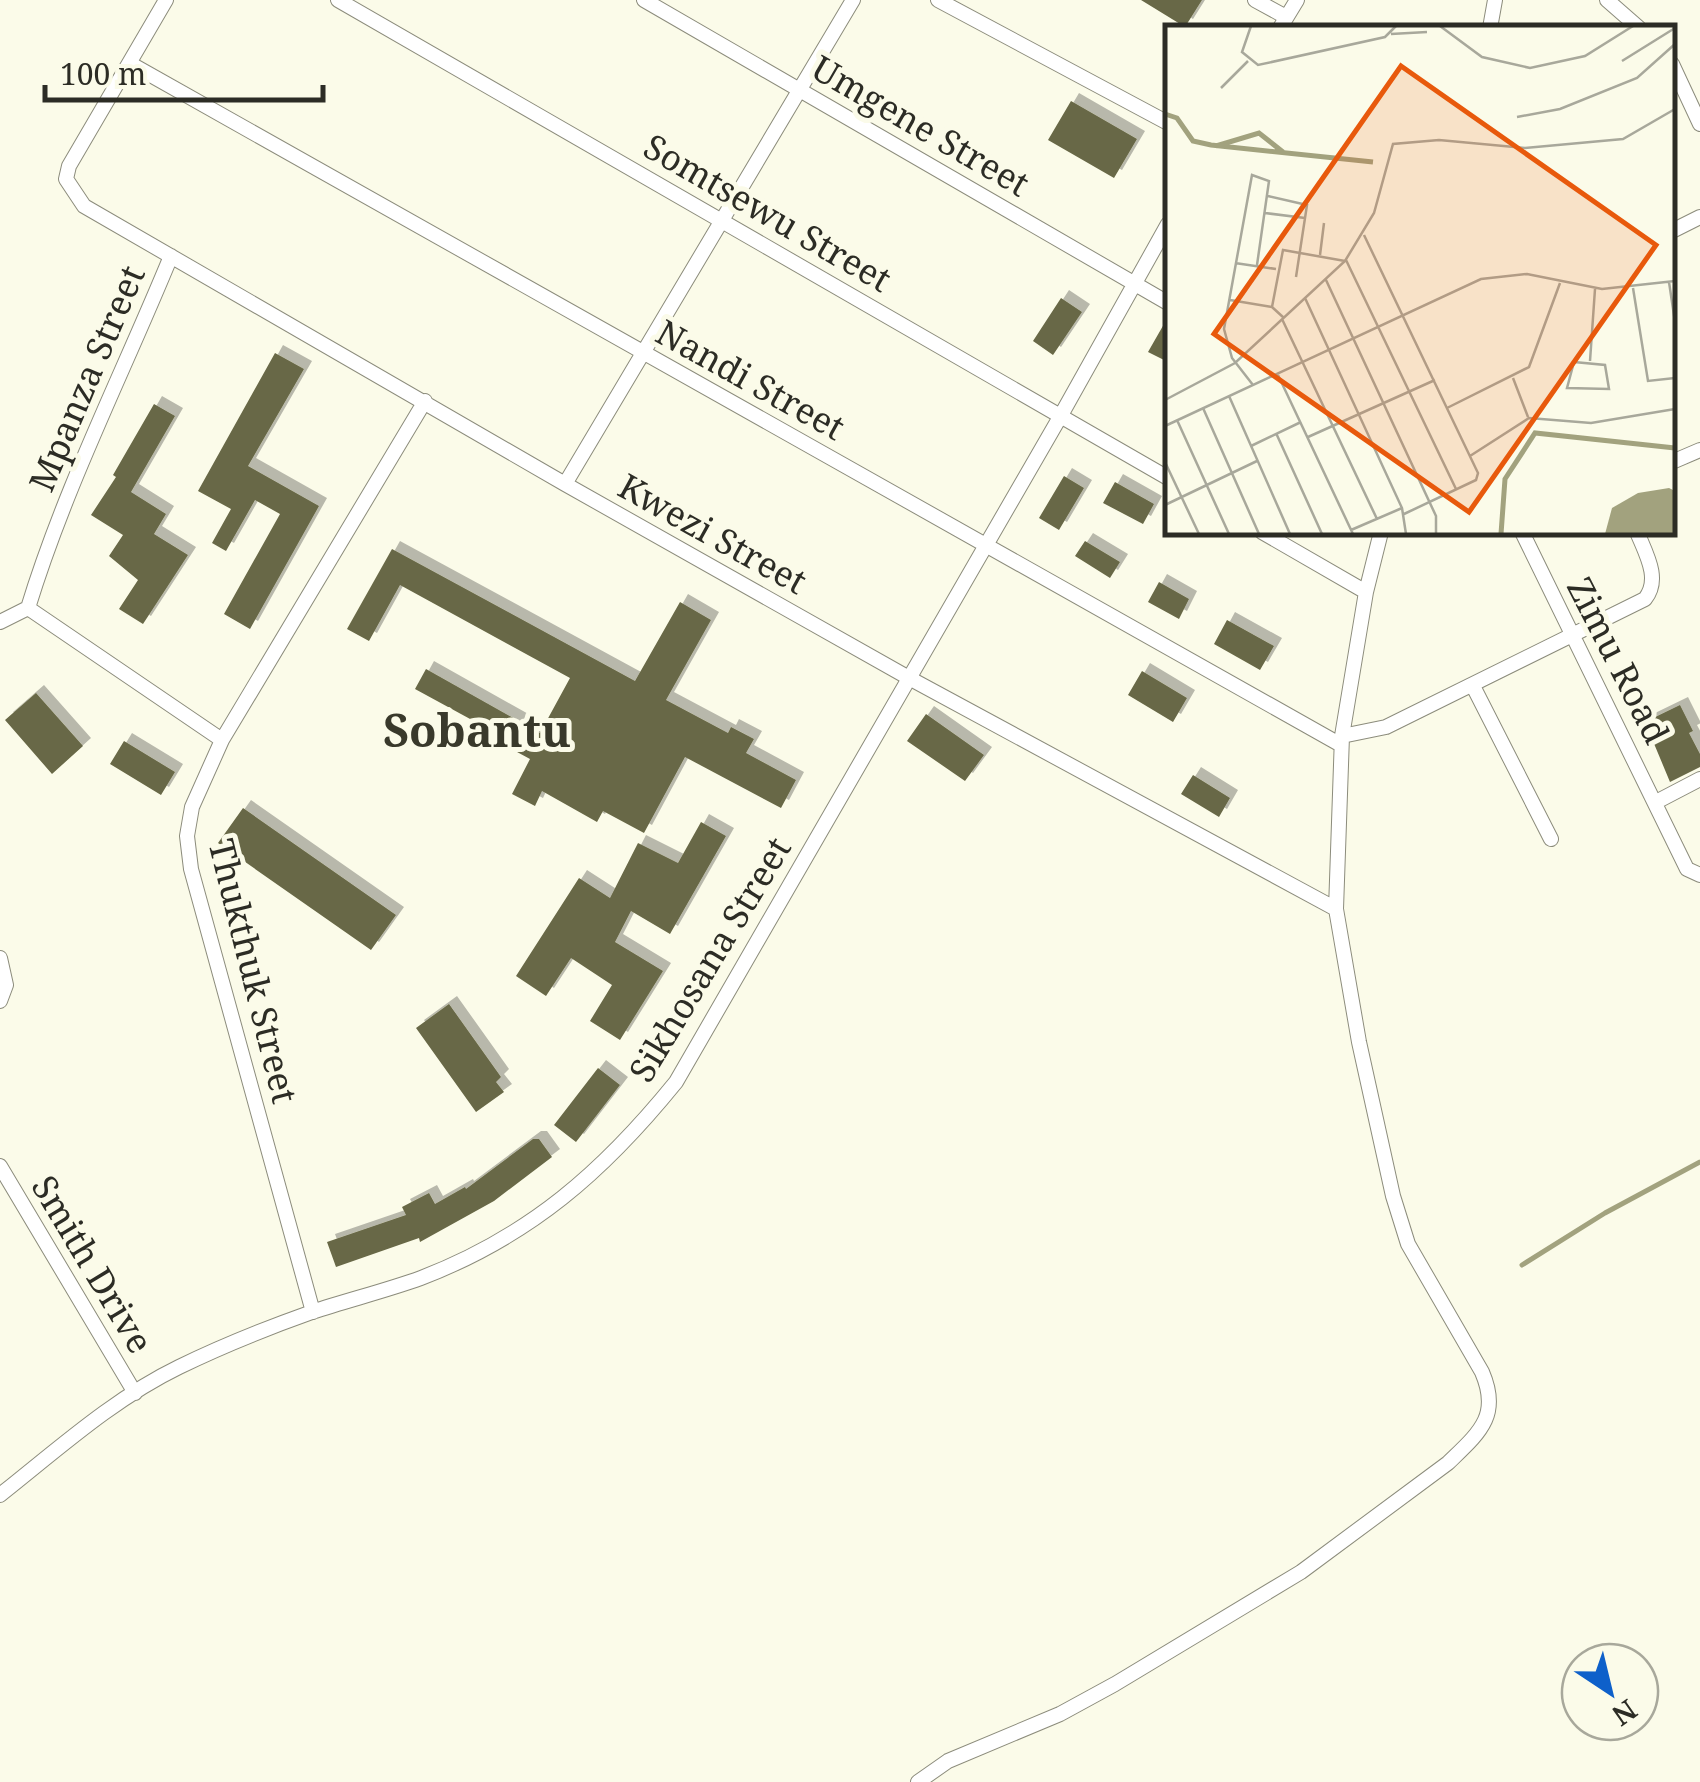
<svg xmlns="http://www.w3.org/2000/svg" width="1700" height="1782" font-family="'Noto Serif',serif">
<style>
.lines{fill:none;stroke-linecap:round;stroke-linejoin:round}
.stream{stroke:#a2a27e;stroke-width:5}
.building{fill:#686846;filter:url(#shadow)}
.minor-casing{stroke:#8c8c7c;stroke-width:16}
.minor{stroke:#fff;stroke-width:14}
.labels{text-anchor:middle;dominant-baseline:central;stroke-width:10;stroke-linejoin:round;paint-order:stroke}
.street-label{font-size:35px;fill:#2c2c25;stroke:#fbfbe9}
.district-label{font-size:45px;font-weight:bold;fill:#39392b;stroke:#fbfbe9}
.inset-river{fill:none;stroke:#a2a27e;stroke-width:5}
.inset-road{fill:none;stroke:#a8a89b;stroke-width:2.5}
.view{fill:#e8590c;fill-opacity:0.15;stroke:#e8590c;stroke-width:5}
.inset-edge{fill:none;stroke:#2c2c25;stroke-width:5}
</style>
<defs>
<filter id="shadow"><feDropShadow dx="8" dy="-8" stdDeviation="0" flood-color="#0004"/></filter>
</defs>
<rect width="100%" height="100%" fill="#fbfbe9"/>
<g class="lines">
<!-- stream -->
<path class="stream" d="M1522,1265L1605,1213L1700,1162"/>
</g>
<!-- building -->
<path class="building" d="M1141,0H1202L1185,27Z
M1071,101L1137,139L1114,178L1048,140Z
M1061,298L1082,312L1053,355L1033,341Z
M1168,317V362L1148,352Z
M275,353L304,369L248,466L319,506L250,629L224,614L280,514L255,500L226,551L212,543L231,509L198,491Z
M154,404L175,416L131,492L166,514L154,534L188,555L143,624L119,609L138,580L109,556L123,535L91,515L116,477L113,475Z
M1064,476L1084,488L1059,530L1039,518Z
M1115,482L1154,504L1143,524L1103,503Z
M1085,541L1120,562L1110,578L1075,556Z
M392,549L635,681L680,602L711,620L666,700L728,733L731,727L754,739L746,753L796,780L781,808L685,757L644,833L603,811L597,822L542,791L535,806L512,794L530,759L491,738L494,732L415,689L426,669L540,733L570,678L400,585L369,641L347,629Z
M1159,582L1189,599L1179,619L1148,602Z
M1227,620L1274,646L1260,670L1214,644Z
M1142,671L1187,698L1173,722L1128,695Z
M36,693L83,746L52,774L5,720Z
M1680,705L1693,731L1689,733L1700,754V767L1670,782L1645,722Z
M926,714L984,755L965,781L907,741Z
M124,741L175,772L161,795L110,764Z
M1193,775L1230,798L1219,817L1181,794Z
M243,808L396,915L371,950L218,843Z
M701,822L726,836L670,934L631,911L615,942L663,971L620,1040L590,1021L612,985L571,958L546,996L516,976L579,878L610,898L638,843L678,863Z
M449,1004L501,1077L496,1082L504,1092L476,1112L416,1028Z
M598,1068L620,1085L576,1142L554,1125Z
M533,1139H539L552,1157L494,1201L420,1242L419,1238L336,1267L327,1242L406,1215L402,1207L429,1193L435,1204L465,1187L466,1189Z"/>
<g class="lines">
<!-- minor casing -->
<g class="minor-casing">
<path id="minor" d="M166,0L69,166L66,179L84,206L565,484L909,678L1336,909
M338,0L1168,478
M644,0L1168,303
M938,0L1168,123
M1255,0L1286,17
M1607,0L1639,28
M1280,28L1297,0
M1490,28L1495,0
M131,64L1341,745
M1672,64L1700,124
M1672,231L1700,217
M1672,462L1700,450
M565,484L853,0
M1262,532L1366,592
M1522,532L1687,869L1700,875
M28,608L222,740
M0,622L28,608C65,487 123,373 171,256
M1473,686L1551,839
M1342,736L1386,727L1645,599C1661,579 1646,554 1637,532
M1656,802L1700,779
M0,958L6,985L0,1001
M0,1166L135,1393
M313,1312L191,869L187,836L192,807L222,740L425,401
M0,1495C57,1450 113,1399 179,1367C222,1346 267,1328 312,1312C348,1300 385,1291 421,1278C530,1236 603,1172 676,1082L1060,417L1168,224
M918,1782L948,1761L1060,1714L1115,1684L1301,1572L1448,1463C1479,1433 1501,1416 1482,1372L1408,1244L1393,1196L1359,1042L1336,909L1342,736L1366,592L1381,532"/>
</g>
<!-- minor -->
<use href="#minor" class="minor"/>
</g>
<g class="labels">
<!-- street labels -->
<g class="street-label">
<text transform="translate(921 125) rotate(30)">Umgene Street</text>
<text transform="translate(768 212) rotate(30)">Somtsewu Street</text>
<text transform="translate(86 378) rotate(-67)">Mpanza Street</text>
<text transform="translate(751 379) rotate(29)">Nandi Street</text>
<text transform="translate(713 533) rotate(29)">Kwezi Street</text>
<text transform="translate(1619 660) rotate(63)">Zimu Road</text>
<text transform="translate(709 959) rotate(-59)">Sikhosana Street</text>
<text transform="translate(254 971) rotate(76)">Thukthuk Street</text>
<text transform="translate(93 1264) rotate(59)">Smith Drive</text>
</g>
<!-- district labels -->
<g class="district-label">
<text x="477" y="729">Sobantu</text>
</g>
</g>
<!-- overview -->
<g transform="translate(1165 25)">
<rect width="510" height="510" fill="#fbfbe9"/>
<path d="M504,463L510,466V509H440L447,483L473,468Z" fill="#a2a27e"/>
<path class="inset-river" d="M0,89L12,93L28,116L46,120L208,137M51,121L94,108L118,127M336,509L340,454L370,408L510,423"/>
<path class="inset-road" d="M86,1L77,27L93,40L220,12L231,1M275,1L317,32L365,43L420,31L468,1M226,9L262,7M457,36L510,3M56,63L83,36M352,92L395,84L472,53L510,19M103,171L142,180L131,252M100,188L140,193M199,210L313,448L311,455L239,489M155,230L159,198M181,235L291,464M70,238L111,244M161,255L271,491V509M504,257L510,297M468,263L483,356L510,353M140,273L237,483L241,509M65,275L107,282L119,293M107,282L118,225L180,236M117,294L212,494M425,336L430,264M409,337L440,340L444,364L402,363ZM113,350L188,509M348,353L363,392M88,360L67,333L59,304L87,150L104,156L92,240M64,371L125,509M0,375L70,338L180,236L209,188L228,119L274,115L360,123L458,114L510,84M38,383L94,509M282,383L364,342L395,258M12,395L64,509M0,401L316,254L362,249L437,264L510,256M111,408L157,509M143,412L270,355M86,421L136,397M305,431L364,393L426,398L510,384M0,437L34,509M0,480L92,436M186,505L237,483"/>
<path class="view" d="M236,41L491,220L304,487L49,309Z"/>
<rect width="510" height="510" class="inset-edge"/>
</g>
<!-- north arrow -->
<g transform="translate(1610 1692) rotate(145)"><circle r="48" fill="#fbfbe9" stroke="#a8a89b" stroke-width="2.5"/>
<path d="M0-8L18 38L0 25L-18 38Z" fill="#0e60ca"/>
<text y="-15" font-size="28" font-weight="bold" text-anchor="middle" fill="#2c2c25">N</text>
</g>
<!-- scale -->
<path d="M45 85v15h278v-15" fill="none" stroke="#2c2c25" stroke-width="5"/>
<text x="60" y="85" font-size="30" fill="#2c2c25" stroke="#fbfbe9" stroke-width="8" paint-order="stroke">100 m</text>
</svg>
